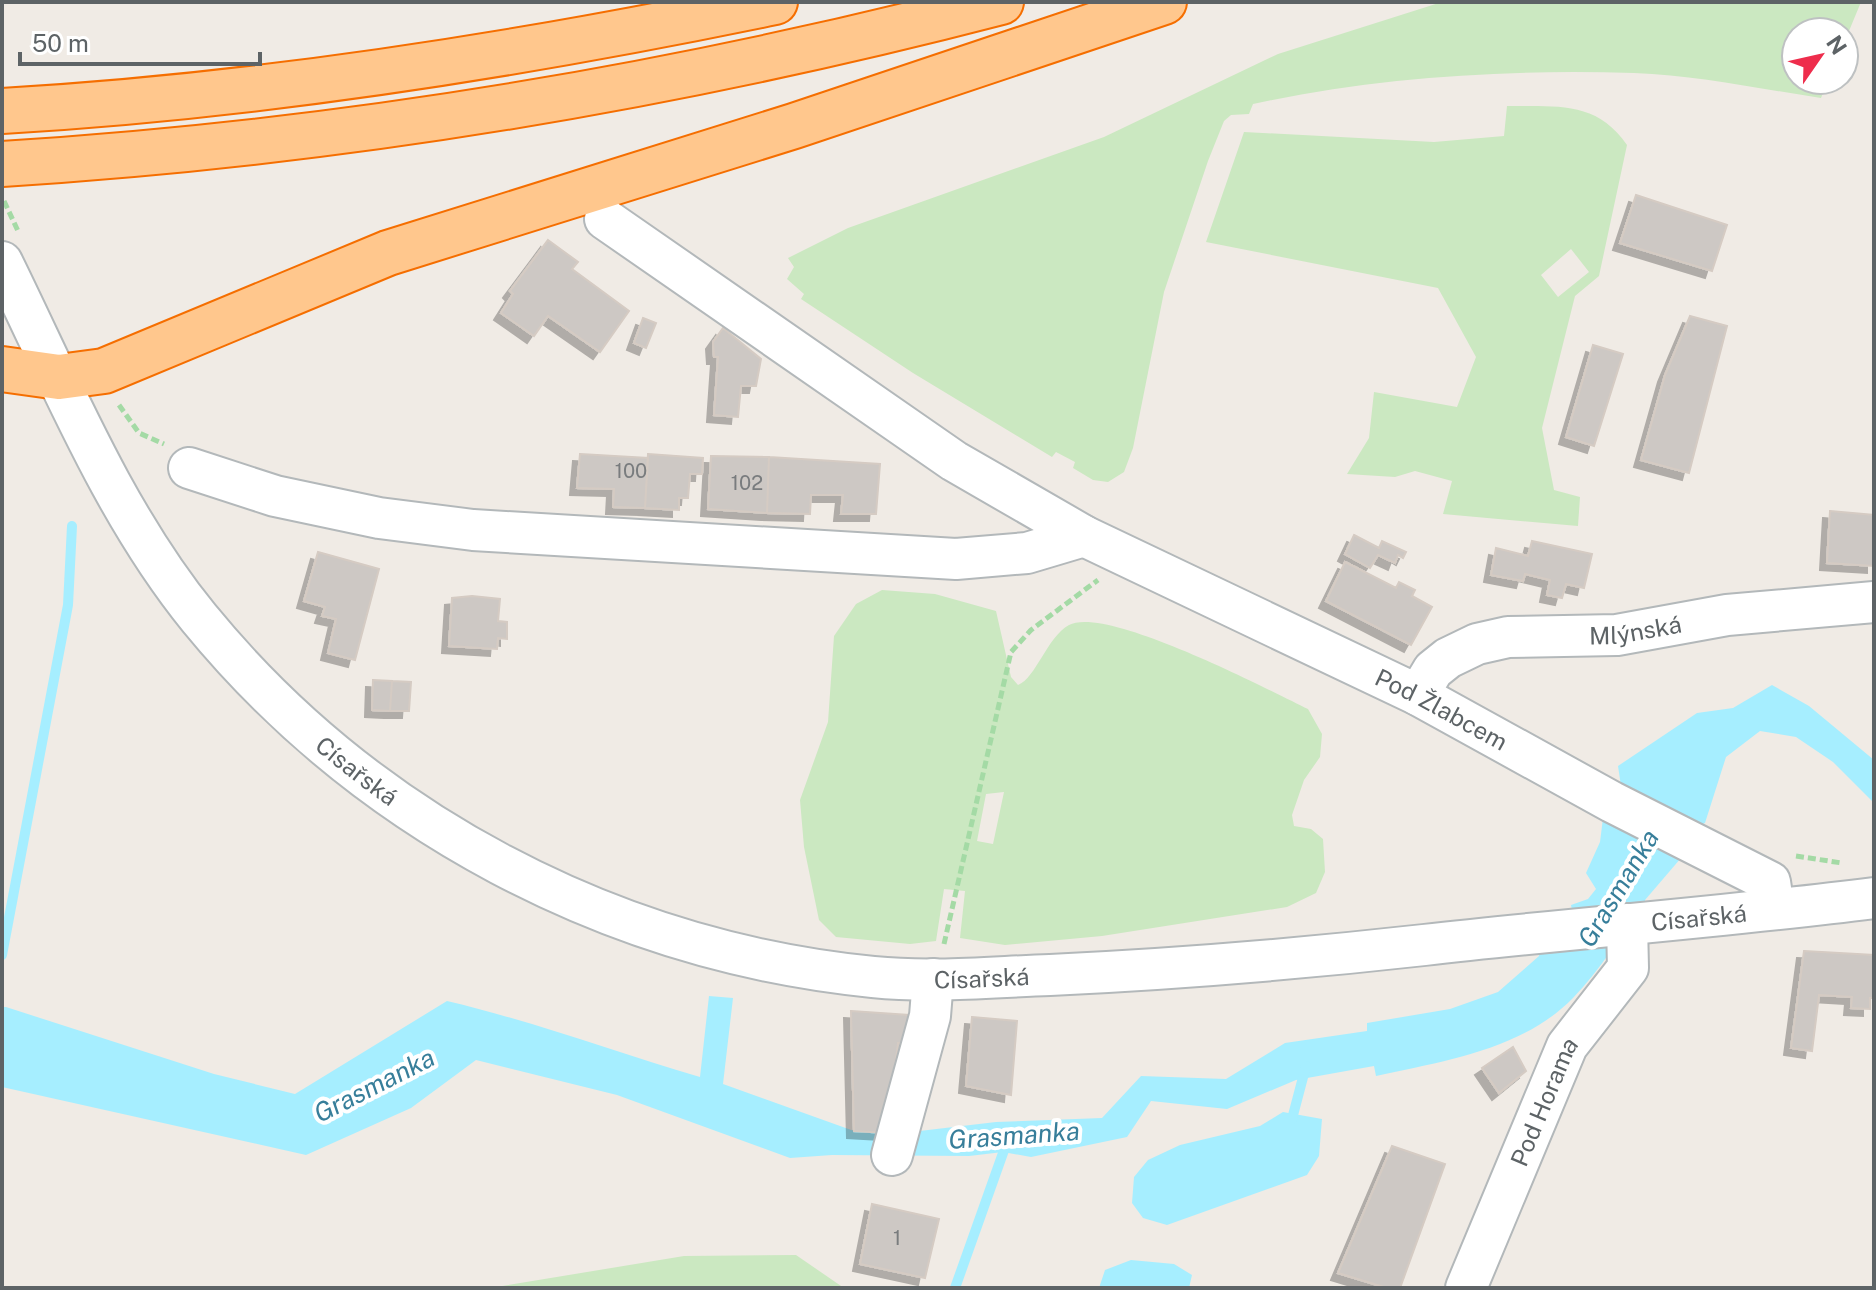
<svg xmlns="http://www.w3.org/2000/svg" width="1876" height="1290" font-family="'Public Sans',sans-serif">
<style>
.green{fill:#cbe8c1;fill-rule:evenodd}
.water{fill:#a6eeff}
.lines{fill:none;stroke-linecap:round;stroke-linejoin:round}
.stream{stroke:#a6eeff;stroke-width:10}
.building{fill:#cdc8c4;stroke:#d5cbc3;stroke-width:2;filter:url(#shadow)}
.minor-casing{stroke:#b3b8ba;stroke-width:44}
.highway-casing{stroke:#f56e00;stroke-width:48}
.path{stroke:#a4daa5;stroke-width:5;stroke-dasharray:8 4;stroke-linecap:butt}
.minor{stroke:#fff;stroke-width:40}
.highway{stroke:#ffc78d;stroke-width:44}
.labels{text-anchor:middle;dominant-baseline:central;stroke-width:8;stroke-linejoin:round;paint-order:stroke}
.number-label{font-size:20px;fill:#797c7e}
.street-label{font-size:24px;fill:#5d6366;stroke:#fff}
.water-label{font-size:26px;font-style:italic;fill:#377e9a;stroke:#fff}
</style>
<defs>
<filter id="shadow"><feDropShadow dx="-7" dy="7" stdDeviation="0" flood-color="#0004"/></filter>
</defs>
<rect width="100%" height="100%" fill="#f0ebe5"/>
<!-- green -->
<path class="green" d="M1442,2H1861L1844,43V32H1796V80H1828L1821,98C1760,89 1696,75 1634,73C1508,69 1376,77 1253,104L1249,114L1231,115L1224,121L1208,161L1164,292L1133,448L1124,472L1108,482L1093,480L1073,468L1075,462L1056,452L1052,457L913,373L801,299L804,294L787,279L794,267L788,258L848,228L1104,137L1278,54Z
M1507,106C1556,107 1596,100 1627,145L1599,276L1575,296L1542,428L1554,490L1580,497L1578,526L1443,514L1452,481L1415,471L1395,477L1347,474L1369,438L1374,392L1457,407L1476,357L1438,288L1206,242L1244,132L1434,142L1504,136ZM1571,249L1589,272L1558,297L1541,275Z
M882,590L935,594L996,611L1011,677L1018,685C1036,678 1047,637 1069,625C1106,605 1267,689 1308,709L1322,734L1320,757L1304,780L1292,815L1294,826L1311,829L1323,839L1325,872L1316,893L1287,907L1102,936L1005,945L960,938L965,891L944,889L936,941L910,944L836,937L819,920L804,847L800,800L828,722L834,636L856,604ZM1004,792L993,844L977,841L986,794Z
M796,1255L844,1288H490L684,1256Z"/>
<!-- water -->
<path class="water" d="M1772,685L1809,706L1874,760V803L1833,762L1796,737L1760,731L1726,757L1705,823L1698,826L1681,858L1645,900V905C1621,935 1600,970 1573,998C1522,1050 1444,1061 1376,1076L1374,1066L1296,1080L1227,1109L1151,1101L1127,1137L1031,1157L1003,1152L969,1156L832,1155L790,1158L617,1095L476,1060L411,1108L306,1155L2,1087V1007H6L214,1074L295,1094L447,1001C532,1021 615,1052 700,1077L709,996L733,998L723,1084L854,1131L911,1132L996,1122L1102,1118L1141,1076L1226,1079L1285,1043L1367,1031V1023L1450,1009L1498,992L1539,956V951L1572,910L1571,905L1588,899L1596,889L1586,873L1600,842L1603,818L1621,786L1618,766L1697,713L1733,708Z
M1283,1112L1322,1119L1319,1156L1307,1175L1167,1225L1143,1218L1132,1203L1134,1177L1148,1160L1180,1145L1260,1126Z
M1131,1260L1174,1264L1192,1275L1189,1288H1099L1105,1270Z"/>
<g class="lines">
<!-- stream -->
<path class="stream" d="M2,955L68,605L72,526
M1292,1119L1306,1066
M955,1288L1008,1139"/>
</g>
<!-- building -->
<path class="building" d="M1636,195L1727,225L1712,271L1620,243Z
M548,240L578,262L572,269L629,311L600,352L548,316L534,336L501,313L513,294L510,291Z
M1690,316L1727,326L1689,473L1641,460L1665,375Z
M643,318L656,323L646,348L634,343Z
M723,328L761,359L756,386H741L738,417L714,415L718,357H714L713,342Z
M1593,345L1623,354L1594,446L1566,437Z
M580,454L648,458L645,508L613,507L614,489L577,488Z
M648,454L703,458L702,474H690L688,498H679V510L645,508Z
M711,456L769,457L767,513L708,509Z
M769,457L880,464L876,514H841L843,495H811L810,514L767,513Z
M1830,511L1874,515V566L1827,563Z
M1354,535L1379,548L1382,541L1406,552L1403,558L1398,555L1395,563L1378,555L1370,568L1345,554Z
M1532,541L1592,554L1584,588L1566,584L1562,598L1547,595L1550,580L1525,574L1523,581L1491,575L1496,548L1528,556Z
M318,552L379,569L355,660L328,653L336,619L322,616L325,607L304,601Z
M1345,562L1396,588L1399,582L1415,590L1412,596L1432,607L1411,645L1326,601Z
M472,596L500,599L498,621L507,622V639L498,638L497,649L449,646L452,598Z
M373,680L392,681L390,711L372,710Z
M392,681L411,682L409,711H390Z
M1804,951L1874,955V998H1870V1009L1851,1008L1852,997L1819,995L1812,1051L1791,1048Z
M851,1011L909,1015L907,1044L898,1043L887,1133L854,1131Z
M972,1017L1017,1021L1011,1095L966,1086Z
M1513,1047L1526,1071L1499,1093L1482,1068Z
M1392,1146L1445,1164L1400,1288H1387L1338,1273Z
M872,1204L939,1219L925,1278L860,1264Z"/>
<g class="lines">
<!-- minor casing -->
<g class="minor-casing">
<g id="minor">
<path id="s1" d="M605,219L954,461L1084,536L1418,695L1612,802L1770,882L1774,909"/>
<path id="s2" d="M2,262C61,382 114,514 199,618C366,822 611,951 873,977C932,983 991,977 1050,975C1175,969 1299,959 1424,945C1574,928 1724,917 1874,898"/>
<path d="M189,468L275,496L379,518L473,530L956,559L1027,553L1084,536"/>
<path id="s3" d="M1418,695L1433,670L1448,658L1477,644L1508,637L1617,635L1727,615L1874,602"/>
<path d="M892,1155L930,1016L933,979"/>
<path id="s4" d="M1466,1288L1567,1046L1628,968L1627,924"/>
</g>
</g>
<!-- highway casing -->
<g class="highway-casing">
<path id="highway" d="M2,111C262,96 520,55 775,2
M2,164C339,143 674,87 1001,2
M2,369L59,377L104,371L388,253L794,126L1164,2"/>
</g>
<!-- path -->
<path class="path" d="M4,201L18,231
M119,405L139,433L164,444
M1796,856L1842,863
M944,944L1011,652L1031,630L1098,580"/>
<!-- minor -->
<use href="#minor" class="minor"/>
<!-- highway -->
<use href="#highway" class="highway"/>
</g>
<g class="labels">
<!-- number labels -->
<g class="number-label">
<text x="631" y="471">100</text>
<text x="747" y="483">102</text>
<text x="897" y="1238">1</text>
</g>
<!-- street labels -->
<g class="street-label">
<text stroke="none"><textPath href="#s3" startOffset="240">Mlýnská</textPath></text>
<text stroke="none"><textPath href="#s1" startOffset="972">Pod Žlabcem</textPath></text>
<text stroke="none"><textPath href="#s2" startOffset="628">Císařská</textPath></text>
<text stroke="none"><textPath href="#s2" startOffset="2020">Císařská</textPath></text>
<text stroke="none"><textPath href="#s2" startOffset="1300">Císařská</textPath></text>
<text stroke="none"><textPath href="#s4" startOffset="202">Pod Horama</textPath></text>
</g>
<!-- water labels -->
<g class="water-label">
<text transform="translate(1618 888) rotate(-59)">Grasmanka</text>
<text transform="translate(374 1085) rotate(-27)">Grasmanka</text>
<text transform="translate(1014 1135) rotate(-4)">Grasmanka</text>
</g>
</g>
<!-- border -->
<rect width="1876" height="1290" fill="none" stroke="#5d6366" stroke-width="8"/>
<!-- north arrow -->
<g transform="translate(1820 56) rotate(56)"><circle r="38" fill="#ffffff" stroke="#bec1c2" stroke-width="2"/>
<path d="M0-6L14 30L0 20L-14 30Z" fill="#ee2d4c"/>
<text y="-12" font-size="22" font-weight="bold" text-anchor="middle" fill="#5d6366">N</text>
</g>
<!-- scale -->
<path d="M20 52v12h240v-12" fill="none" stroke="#5d6366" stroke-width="4"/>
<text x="32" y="52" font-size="24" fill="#5d6366" stroke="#ffffff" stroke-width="6" paint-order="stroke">50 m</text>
</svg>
